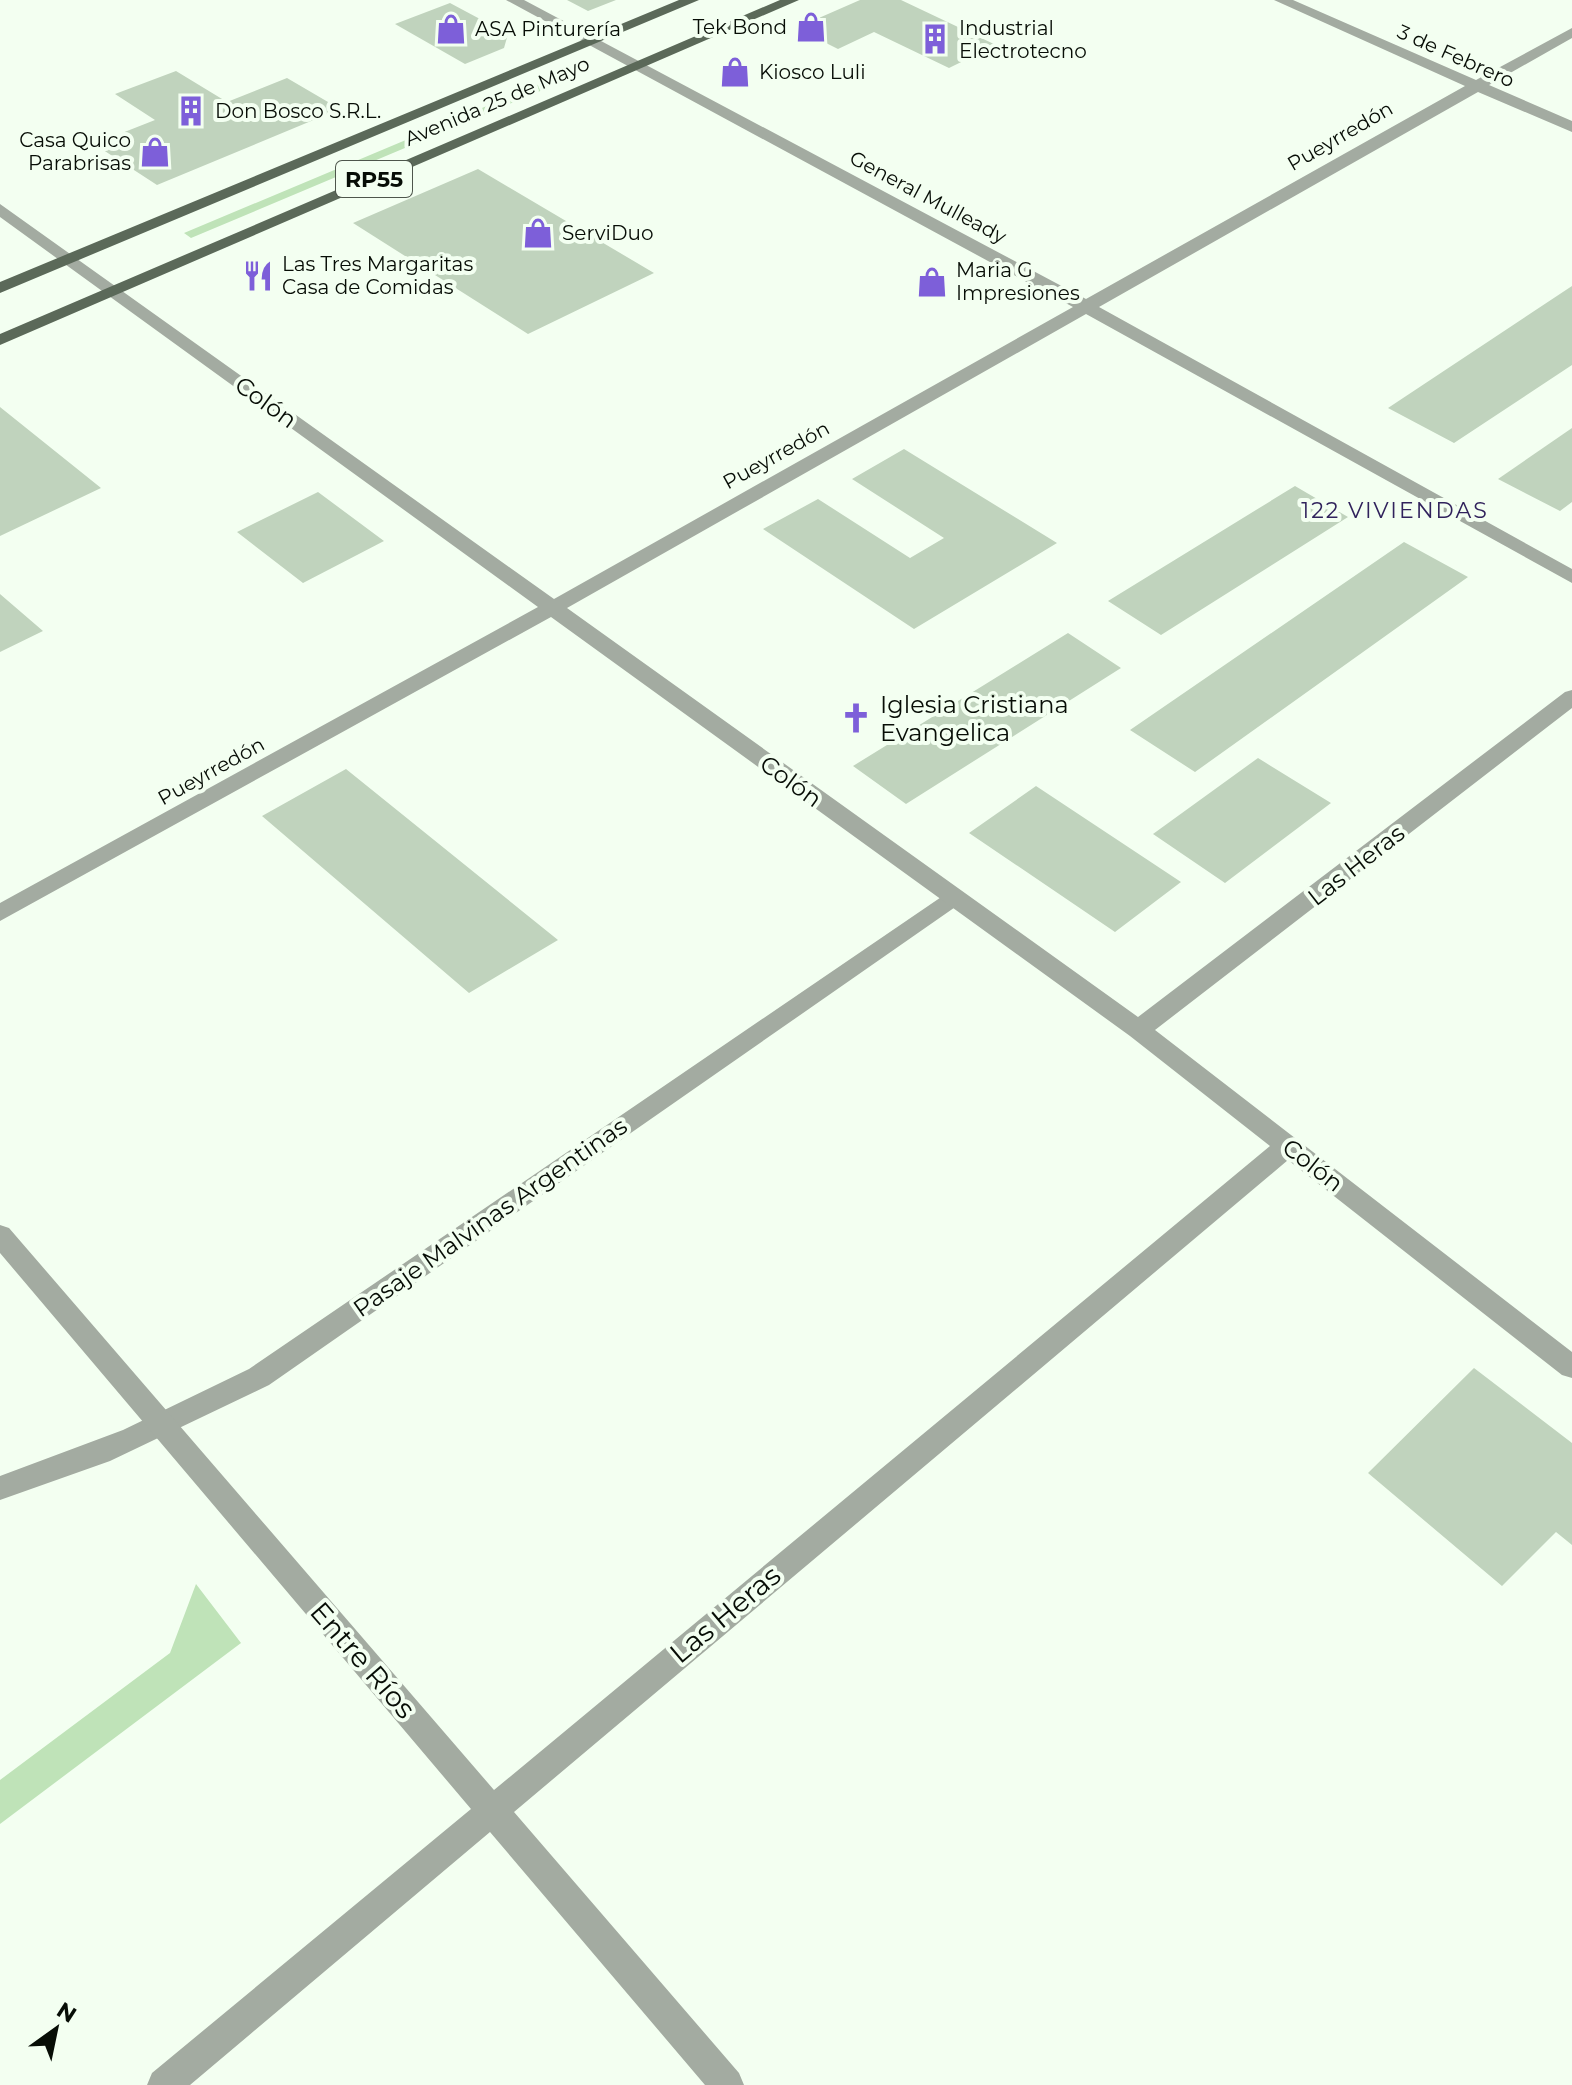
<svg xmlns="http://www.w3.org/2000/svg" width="1572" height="2085" font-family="Montserrat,sans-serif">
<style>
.green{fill:#bfe3b8}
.building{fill:#c0d3bd}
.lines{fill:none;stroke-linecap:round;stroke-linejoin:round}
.lane{fill:#a3aba1;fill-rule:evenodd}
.street{fill:#a3aba1;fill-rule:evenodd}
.primary{fill:#5b6959;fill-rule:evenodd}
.labels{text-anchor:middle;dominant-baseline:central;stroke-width:8;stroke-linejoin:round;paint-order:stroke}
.far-poi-label{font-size:20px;fill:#070d06;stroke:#f3fff1;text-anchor:start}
.far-street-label{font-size:20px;fill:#070d06;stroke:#f3fff1}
.shield{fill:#f3fff1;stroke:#4e564c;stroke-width:2}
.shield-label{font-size:22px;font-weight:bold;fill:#070d06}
.far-neighbourhood-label{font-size:22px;letter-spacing:2px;fill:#30225c;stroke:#f3fff1}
.street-label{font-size:24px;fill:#070d06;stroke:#f3fff1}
.poi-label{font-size:24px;fill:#070d06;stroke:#f3fff1;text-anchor:start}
.near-street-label{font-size:28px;fill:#070d06;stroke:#f3fff1}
</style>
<rect width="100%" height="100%" fill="#f3fff1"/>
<!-- green -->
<path class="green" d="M549,80L557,84L191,238L184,233Z
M196,1584L241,1643L0,1824V1780L170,1653Z"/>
<!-- building -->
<path class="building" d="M567,0H616L588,11Z
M860,0H901L996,45L949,68L874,32L838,49L796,28Z
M450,3L508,34L504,48L465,64L395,24Z
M176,71L227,102L287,78L340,109L157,185L94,144L155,120L115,94Z
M478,169L654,273L528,334L353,223Z
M1572,286V365L1454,443L1388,408Z
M0,407L101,488L0,536Z
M1572,428V502L1560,511L1498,479Z
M904,449L1057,543L914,629L763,529L818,499L910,558L944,538L852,479Z
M1295,486L1348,517L1161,635L1108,601Z
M318,492L384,541L303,583L237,532Z
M1404,542L1468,577L1195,772L1130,730Z
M0,594L43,631L0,652Z
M1068,633L1121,668L906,804L853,766Z
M1258,758L1331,803L1225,883L1153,834Z
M346,769L558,940L469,993L262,816Z
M1036,786L1181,882L1115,932L969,833Z
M1474,1368L1572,1443V1545L1556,1532L1502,1586L1368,1473Z"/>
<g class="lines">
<!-- lane -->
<path class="lane" d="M953,889L964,897L961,903L269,1385L110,1461L0,1500V1476L123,1430L249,1369Z"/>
<!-- street -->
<path class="street" d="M506,0H524L1086,299L1465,86L1274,0H1293L1476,80L1572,28V38L1489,85L1572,121V132L1478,92L1099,307L1572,569V583L1086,314L567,608L1138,1017L1565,692L1572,690V708L1155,1030L1572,1352V1378L1562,1375L1288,1160L514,1812L739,2073L744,2085H705L490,1832L190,2085H147L152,2073L471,1809L0,1253V1225L9,1228L494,1790L1270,1146L1130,1036L551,617L0,921V903L538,607L0,217V204L554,599L1073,307Z"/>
<!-- primary -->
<path class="primary" d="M679,0H699L0,293V282Z
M780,0H799L0,345V334Z"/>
</g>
<!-- icons -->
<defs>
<g id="shop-bare" transform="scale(2.4)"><path d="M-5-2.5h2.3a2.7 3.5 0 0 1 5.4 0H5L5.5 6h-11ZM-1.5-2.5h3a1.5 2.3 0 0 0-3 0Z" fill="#7d5fd9" stroke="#f3fff1" stroke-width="2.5" paint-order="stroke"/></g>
<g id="building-bare" transform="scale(2.4)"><path d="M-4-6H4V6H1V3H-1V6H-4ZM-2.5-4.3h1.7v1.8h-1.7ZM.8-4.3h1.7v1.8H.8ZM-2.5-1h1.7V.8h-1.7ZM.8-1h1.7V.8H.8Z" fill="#7d5fd9" stroke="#f3fff1" stroke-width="2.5" paint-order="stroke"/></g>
<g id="restaurant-bare" transform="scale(2.4)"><path d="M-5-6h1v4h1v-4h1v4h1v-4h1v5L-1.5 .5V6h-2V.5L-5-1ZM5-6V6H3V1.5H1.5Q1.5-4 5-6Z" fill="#7d5fd9" stroke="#f3fff1" stroke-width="2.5" paint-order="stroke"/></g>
<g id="church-bare" transform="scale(2.4)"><path d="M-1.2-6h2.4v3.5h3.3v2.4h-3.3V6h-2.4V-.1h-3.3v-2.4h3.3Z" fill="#7d5fd9" stroke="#f3fff1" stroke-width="2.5" paint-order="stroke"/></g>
</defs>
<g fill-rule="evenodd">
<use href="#shop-bare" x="811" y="27"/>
<use href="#shop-bare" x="451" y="29"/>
<use href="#building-bare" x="935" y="39"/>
<use href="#shop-bare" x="735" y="72"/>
<use href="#building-bare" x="191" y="111"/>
<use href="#shop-bare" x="155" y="152"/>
<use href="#shop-bare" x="538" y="233"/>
<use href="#restaurant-bare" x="258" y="276"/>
<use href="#shop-bare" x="932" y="282"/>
<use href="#church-bare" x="856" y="718"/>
</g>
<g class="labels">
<!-- far-poi labels -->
<g class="far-poi-label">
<text x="787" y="27" text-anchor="end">Tek Bond</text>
<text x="959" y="28">Industrial<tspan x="959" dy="23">Electrotecno</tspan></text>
<text x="475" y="29">ASA Pinturería</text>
<text x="759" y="72">Kiosco Luli</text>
<text x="215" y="111">Don Bosco S.R.L.</text>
<text x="131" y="140" text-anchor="end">Casa Quico<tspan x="131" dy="23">Parabrisas</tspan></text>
<text x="562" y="233">ServiDuo</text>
<text x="282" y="264">Las Tres Margaritas<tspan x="282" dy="23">Casa de Comidas</tspan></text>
<text x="956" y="270">Maria G<tspan x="956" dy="23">Impresiones</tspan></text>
</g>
<!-- far-street labels -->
<g class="far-street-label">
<text transform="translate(1456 56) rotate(24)">3 de Febrero</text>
<text transform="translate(497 101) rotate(-23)">Avenida 25 de Mayo</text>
<text transform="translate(1340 136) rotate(-30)">Pueyrredón</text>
<text transform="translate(928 197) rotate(28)">General Mulleady</text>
<text transform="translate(776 455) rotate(-29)">Pueyrredón</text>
<text transform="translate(211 771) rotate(-29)">Pueyrredón</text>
</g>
<!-- shield labels -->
<rect class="shield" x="336" y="161" width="76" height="36" rx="6"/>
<g class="shield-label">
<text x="374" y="179">RP55</text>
</g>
<!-- far-neighbourhood labels -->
<g class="far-neighbourhood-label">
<text x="1395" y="510">122 VIVIENDAS</text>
</g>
<!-- street labels -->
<g class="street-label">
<text transform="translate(266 402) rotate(36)">Colón</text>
<text transform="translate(791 781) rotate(36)">Colón</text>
<text transform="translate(1356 865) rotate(-38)">Las Heras</text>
<text transform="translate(1313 1165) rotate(38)">Colón</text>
<text transform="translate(490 1217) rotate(-35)">Pasaje Malvinas Argentinas</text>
</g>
<!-- poi labels -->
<g class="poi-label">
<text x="880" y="704">Iglesia Cristiana<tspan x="880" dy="28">Evangelica</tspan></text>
</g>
<!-- near-street labels -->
<g class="near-street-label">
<text transform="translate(725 1614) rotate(-40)">Las Heras</text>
<text transform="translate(363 1660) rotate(49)">Entre Ríos</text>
</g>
</g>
<!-- north arrow -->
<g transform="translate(56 2029) rotate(33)" stroke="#f3fff1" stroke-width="6" paint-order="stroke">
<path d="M0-6L14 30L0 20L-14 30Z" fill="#070d06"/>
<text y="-12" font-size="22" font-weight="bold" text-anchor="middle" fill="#070d06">N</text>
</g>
</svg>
